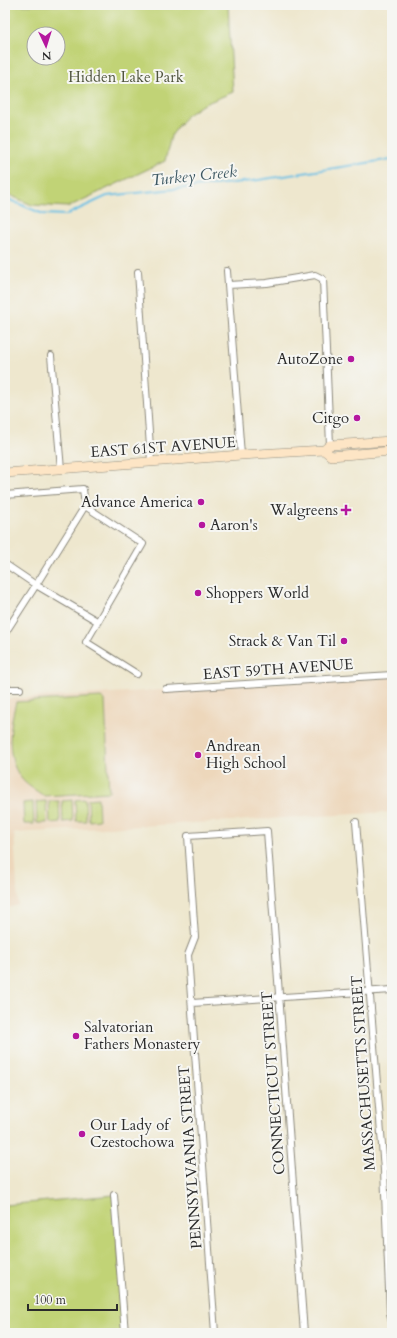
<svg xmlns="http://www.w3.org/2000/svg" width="397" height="1338" font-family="Cardo,serif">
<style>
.built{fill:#edd7bb}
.green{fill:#c1d376;stroke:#767f50;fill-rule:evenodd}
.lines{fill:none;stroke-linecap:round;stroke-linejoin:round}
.stream{stroke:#68c0e5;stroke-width:2}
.street-casing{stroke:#8c897c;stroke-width:8}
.secondary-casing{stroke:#8c897c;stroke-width:10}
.street{stroke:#fff;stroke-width:6}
.secondary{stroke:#fde5c5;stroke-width:9}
.poi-dot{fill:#b5179e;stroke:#f6f6f2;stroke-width:1.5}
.labels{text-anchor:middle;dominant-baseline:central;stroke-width:4;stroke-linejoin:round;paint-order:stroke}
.park-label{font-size:15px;fill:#50553e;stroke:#f6f6f2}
.poi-label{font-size:15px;fill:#2b2b2b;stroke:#f6f6f2;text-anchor:end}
.street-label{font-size:15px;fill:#2b2b2b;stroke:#f6f6f2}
.water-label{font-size:16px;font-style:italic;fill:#3d5863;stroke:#f6f6f2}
</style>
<rect width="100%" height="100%" fill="#f6f6f2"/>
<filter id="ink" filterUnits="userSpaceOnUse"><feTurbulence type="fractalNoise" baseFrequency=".025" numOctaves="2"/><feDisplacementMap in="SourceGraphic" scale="8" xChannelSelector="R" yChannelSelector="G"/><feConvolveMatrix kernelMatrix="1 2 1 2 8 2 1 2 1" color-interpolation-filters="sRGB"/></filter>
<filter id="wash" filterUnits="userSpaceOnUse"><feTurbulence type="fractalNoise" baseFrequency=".012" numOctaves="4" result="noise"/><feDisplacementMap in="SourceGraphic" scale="16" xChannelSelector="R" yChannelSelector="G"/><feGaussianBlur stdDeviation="0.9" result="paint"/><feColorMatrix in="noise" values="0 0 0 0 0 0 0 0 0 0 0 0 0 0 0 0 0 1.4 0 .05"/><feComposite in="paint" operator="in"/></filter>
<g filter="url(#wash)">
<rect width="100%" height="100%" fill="#eee7ce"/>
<!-- built -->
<path class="built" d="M392,677V812L14,833L18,905L5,909V699Z"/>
<!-- green -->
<path class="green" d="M5,5H228L233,92L202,105L186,116L171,136L165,161L68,207L32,205L5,193ZM34,34H58V58H34Z
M101,697L105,700L109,792L44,796C37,791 26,785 21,778C5,757 10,725 16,702Z
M98,798L99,820L89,821L88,799Z
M85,799L86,821H76L75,800Z
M72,800L73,821L63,822L62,801Z
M46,801L47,823H37L36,802Z
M49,801H59L60,822L50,823Z
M33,802L34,824H24L23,803Z
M5,849H7L8,893H5Z
M114,1195L125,1333H5V1205Z"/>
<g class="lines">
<!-- stream -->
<path class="stream" d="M5,198L43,214L66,215L107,196L252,181L392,159"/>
</g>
</g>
<g filter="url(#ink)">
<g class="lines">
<!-- street casing -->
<g class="street-casing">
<path id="street" d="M227,271L241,455
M138,272L151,462
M228,285L267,283L315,275L323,279L330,445
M51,356L61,469
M5,495L83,489L85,506L36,585L5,633
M85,506L143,544L86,642L137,674
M5,564L36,585L97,621
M5,689H20
M166,689L392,675
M356,822L384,1170L390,1313L392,1322
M192,1003L392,990
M114,1195L125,1333
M215,1333L188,955L195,937L188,836L267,831L304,1333"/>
</g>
<!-- secondary casing -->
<g class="secondary-casing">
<path id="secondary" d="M324,450L331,456L392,451
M5,473L241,455L324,450L330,445L392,441"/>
</g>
<!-- street -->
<use href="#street" class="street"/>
<!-- secondary -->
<use href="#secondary" class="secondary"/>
</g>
</g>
<!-- markers -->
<g class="poi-dot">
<circle cx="351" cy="359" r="4"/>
<circle cx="357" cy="418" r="4"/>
<circle cx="201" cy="502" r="4"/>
<path d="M344 504h4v4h4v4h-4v4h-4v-4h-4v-4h4z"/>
<circle cx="202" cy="525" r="4"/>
<circle cx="198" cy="593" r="4"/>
<circle cx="344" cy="641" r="4"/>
<circle cx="198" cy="755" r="4"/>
<circle cx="76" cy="1036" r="4"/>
<circle cx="82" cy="1134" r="4"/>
</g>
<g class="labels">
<!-- park labels -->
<g class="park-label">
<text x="126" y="77">Hidden Lake Park</text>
</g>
<!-- poi labels -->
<g class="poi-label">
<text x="343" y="359">AutoZone</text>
<text x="349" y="418">Citgo</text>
<text x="193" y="502">Advance America</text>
<text x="338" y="510">Walgreens</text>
<text x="210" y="525" text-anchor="start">Aaron's</text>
<text x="206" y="593" text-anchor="start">Shoppers World</text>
<text x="336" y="641">Strack &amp; Van Til</text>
<text x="206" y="746" text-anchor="start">Andrean<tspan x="206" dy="17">High School</tspan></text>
<text x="84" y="1027" text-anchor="start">Salvatorian<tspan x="84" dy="17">Fathers Monastery</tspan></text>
<text x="90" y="1125" text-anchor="start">Our Lady of<tspan x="90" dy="17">Czestochowa</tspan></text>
</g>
<!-- street labels -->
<g class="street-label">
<text transform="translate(163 447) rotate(-4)">EAST 61ST AVENUE</text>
<text transform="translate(278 669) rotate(-4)">EAST 59TH AVENUE</text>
<text transform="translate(363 1073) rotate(-94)">MASSACHUSETTS STREET</text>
<text transform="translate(273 1083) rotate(-94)">CONNECTICUT STREET</text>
<text transform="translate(190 1157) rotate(-94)">PENNSYLVANIA STREET</text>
</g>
<!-- water labels -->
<g class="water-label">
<text transform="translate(194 176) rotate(-6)">Turkey Creek</text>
</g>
</g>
<!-- margin -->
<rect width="397" height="1338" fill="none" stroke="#f6f6f2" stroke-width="20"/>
<!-- north arrow -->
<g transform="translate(46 46) rotate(176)"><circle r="19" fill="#f6f6f2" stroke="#a5a5a2"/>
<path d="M0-3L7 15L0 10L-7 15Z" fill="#b5179e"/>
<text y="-6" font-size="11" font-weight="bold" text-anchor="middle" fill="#2b2b2b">N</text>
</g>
<!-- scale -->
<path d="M28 1304v6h89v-6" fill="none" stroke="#2b2b2b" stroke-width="2"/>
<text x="34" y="1304" font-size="12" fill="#2b2b2b" stroke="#f6f6f2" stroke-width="3" paint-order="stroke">100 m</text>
</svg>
